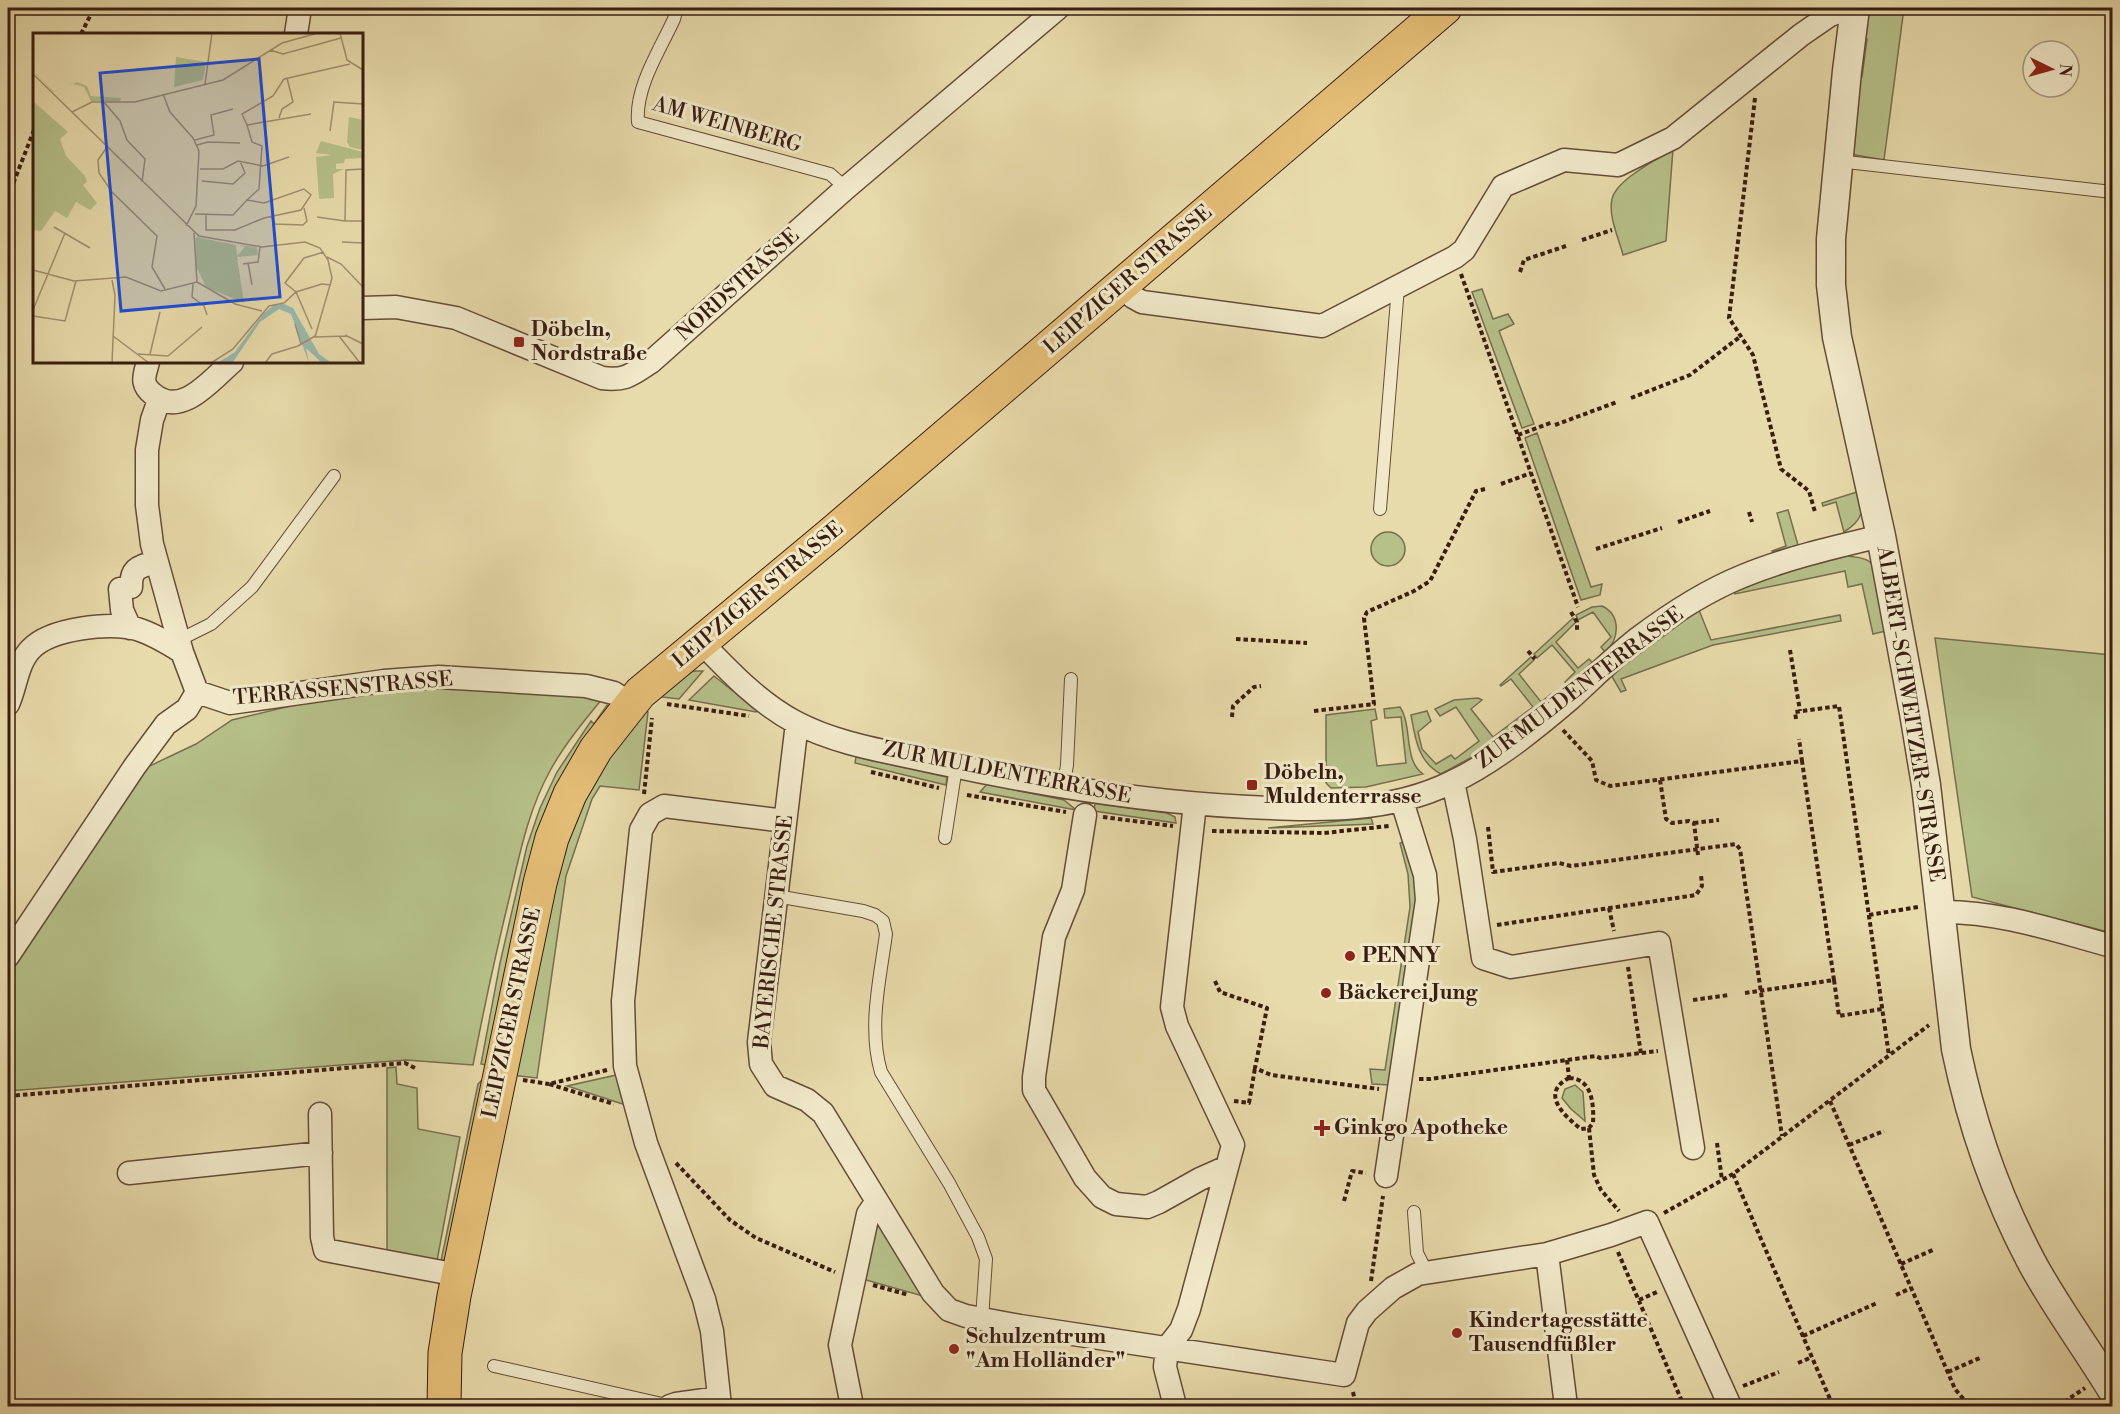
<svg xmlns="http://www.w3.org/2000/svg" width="2120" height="1414" font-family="'Libre Bodoni',serif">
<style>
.green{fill:#b6c089;stroke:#776e4e;stroke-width:1.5}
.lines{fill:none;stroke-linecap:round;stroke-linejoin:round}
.service-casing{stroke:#644c38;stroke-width:14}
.minor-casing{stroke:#644c38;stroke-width:25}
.tertiary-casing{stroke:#644c38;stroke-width:31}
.primary-casing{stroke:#381d12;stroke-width:35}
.path{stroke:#381d12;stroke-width:4;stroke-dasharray:4.5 3;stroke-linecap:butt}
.service{stroke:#f0e8c8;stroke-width:12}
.minor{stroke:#f0e8c8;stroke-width:22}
.tertiary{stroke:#f0e8c8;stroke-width:28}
.primary{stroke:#e4be76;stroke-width:33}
.poi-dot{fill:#8f2418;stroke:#f0e8c8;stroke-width:2}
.labels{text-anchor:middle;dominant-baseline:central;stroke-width:6;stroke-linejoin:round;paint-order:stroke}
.street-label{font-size:21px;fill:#381d12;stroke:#f0e8c8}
.poi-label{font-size:21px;font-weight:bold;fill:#381d12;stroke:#f0e8c8;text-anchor:start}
.inset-road{fill:none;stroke:#a28f6e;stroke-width:1.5}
.view{fill:#1d4ed8;fill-opacity:0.15;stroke:#1d4ed8;stroke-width:3}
.inset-edge{fill:none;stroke:#381d12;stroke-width:3}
</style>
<rect width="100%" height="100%" fill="#e8dbab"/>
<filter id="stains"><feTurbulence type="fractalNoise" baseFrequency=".00333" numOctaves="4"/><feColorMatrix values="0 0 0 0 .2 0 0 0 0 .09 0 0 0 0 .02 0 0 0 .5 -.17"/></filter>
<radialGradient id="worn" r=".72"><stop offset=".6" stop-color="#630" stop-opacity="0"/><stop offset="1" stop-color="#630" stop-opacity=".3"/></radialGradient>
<!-- green -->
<path class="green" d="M1865,8H1904L1884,160L1855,155L1851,152L1857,77H1862L1867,39L1861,38Z
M1673,149L1666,241L1623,255C1619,239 1608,216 1612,199C1616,180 1656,160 1673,149Z
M1482,289L1493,319L1508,314L1514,324L1499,331L1534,424L1522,428L1472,292Z
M1537,433L1591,587L1602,584L1600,595L1581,600L1525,438Z
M1860,491C1864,511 1863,520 1844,532L1836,502L1823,506L1822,503Z
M1788,510L1798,545L1773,552L1772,551L1786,546L1777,513Z
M1371 549a17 17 0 1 1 34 0a17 17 0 1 1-34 0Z
M1847,556C1854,557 1864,557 1870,562C1882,572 1886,614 1890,630L1873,634L1862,584L1848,587L1845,571L1735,594L1734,592L1785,572Z
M1602,606C1621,615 1620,639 1605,652L1601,647L1611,637L1593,612L1578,620L1576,615L1592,607Z
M1699,610L1711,640L1840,615L1841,621L1713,645L1621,679L1626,690L1621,692L1611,675Z
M1573,618L1576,622L1556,642L1578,668L1589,659L1593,663L1568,686L1565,682L1575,672L1552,645L1537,658L1534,654Z
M1935,638L2112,655V933L1972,897Z
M1531,657L1534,660L1519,674L1541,702L1551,694L1555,698L1494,745L1441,774C1418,762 1415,738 1411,715L1427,711L1431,721L1418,732L1422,749L1436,764L1451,755L1455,759L1479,741L1456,707L1440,716L1435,709L1454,700L1478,698L1482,700L1471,709L1493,737L1533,707L1511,679L1501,686L1500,685Z
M696,671H703L679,699L654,696L689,672Z
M714,676L757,710L756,712L689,700Z
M411,683L562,690L602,699C584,721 565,744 551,769C529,808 520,852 510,895C496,952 484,1008 473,1065L406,1060L8,1091V979L24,946L139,771L196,744L232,720L357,690Z
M607,705L613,710L491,1066L481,1064L500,963L527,846L540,808L557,772L591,721L594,724Z
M640,707L648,712L639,790L600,786L592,799L566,876L537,1078L511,1075L572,812Z
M1400,707C1413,727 1403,760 1423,774L1366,787L1331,788L1326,783V715L1375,709L1377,719L1371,721L1377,766L1406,763L1401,717L1385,718L1384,709Z
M856,757L947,777L946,785L855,763Z
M987,784L1064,800L1076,810L980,792Z
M1095,803L1167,813L1175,817L1176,823L1094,811Z
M1371,818L1373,824L1268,828Z
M1404,842L1419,879L1390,1085L1372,1084L1370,1069L1385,1070L1410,907L1408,874L1400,843Z
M396,1067L397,1084L417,1088L418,1129L460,1137L437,1261L387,1255V1068Z
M621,1074L629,1106L567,1086Z
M482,1080L487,1083L447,1258L441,1261L478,1084Z
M1575,1085L1583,1092L1585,1121L1571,1109L1562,1098L1565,1089Z
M879,1218L923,1296L859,1278Z"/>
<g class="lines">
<!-- service casing -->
<g class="service-casing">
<path id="service" d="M677,8L674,19C660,50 635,87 638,122L830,174L846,188
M1838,161L2112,192
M1380,509L1398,287
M179,640L211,624L252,587L334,476
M1063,788L1067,765L1071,679
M945,838L956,767
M776,896L863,911L875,915L883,921L886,934C880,979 868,1027 881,1072L949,1183L978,1237L986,1259L982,1319
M1414,1212L1417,1253L1427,1273
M494,1366L671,1406"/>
</g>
<!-- minor casing -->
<g class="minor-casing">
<path id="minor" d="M296,34L300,8
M1122,285L1133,297L1142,302L1322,326L1455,257L1464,250L1503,186L1564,160L1618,165L1673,138L1801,35L1830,15L1842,11L1855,12
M362,308L396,307L456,318L602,378C626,381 631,375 651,362L846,188L1058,8
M148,362C144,377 140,384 154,395C182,418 212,379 232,362
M159,400L152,420L147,450V505L152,544L182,652L197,692
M131,587C131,567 139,567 156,562
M120,589L122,610L130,628
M701,642C730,672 758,702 795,722C838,745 891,752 939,763C1041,785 1143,802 1248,807C1318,810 1387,814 1452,782C1493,763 1535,729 1569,700C1592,679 1613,658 1637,639C1669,615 1706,591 1743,576C1787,558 1835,547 1881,536
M8,704C16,687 17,663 31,649C51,628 110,622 137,629C153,634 168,643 182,652
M797,723L759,1042L761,1064L775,1086L807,1100L823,1113L877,1201L868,1214L840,1345L852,1406
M1453,782L1465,839L1483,958L1511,967L1659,943L1693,1148
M1085,815L1073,890L1054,937L1034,1077V1090L1085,1178L1102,1197L1116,1204L1147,1207L1159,1202L1200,1179L1227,1167
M1940,912C1999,911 2056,931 2112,946
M8,956L135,766L166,724L187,709L197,692L230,703L384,681L439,677L586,686L614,693L631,704
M320,1114L322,1237L325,1250L458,1275
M129,1173L321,1153
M1386,1176L1427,900L1425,875L1402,801
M877,1201L933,1293L949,1310L966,1316L1020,1326L1344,1375L1358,1323L1367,1311L1393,1288L1418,1274L1547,1254L1566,1406
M1547,1254L1611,1235L1647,1222L1730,1406
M670,1406L676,1404L719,1398
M720,1406L712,1331L704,1299L646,1143L625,1066L623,1001L641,830L650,814L664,806L785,821
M1175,1406L1165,1367L1167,1348L1181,1330L1189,1309L1233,1145L1177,1026L1172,1007L1195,804"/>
</g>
<!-- tertiary casing -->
<g class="tertiary-casing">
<path id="tertiary" d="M1855,8L1847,71L1831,239V285L1837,337L1881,536L1914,713L1926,785L1956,1049C1971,1122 1996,1195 2031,1261C2055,1306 2086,1347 2112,1390"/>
</g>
<!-- primary casing -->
<g class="primary-casing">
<path id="primary" d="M444,1406L445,1353L454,1296L540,883L552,838L570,794L596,749L640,693L831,534L1445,8"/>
</g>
<!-- path -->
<path class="path" d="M81,34L94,8
M1755,98L1729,318L1753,355L1781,469L1809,491L1815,512
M8,197L34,130
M1582,240L1612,230
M1520,272L1524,260L1566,246
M1461,274L1578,607
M1631,398L1690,375L1741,336
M1555,425L1617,402
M1518,435L1553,422
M1501,484L1531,473
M1749,512L1752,522
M1678,522L1710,511
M1596,549L1662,528
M1571,612L1577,622V630
M1236,639L1307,643
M1790,650L1800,711
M1528,651L1535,659
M667,704L749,716
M1314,711L1374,704L1364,618L1367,612L1414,591L1430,581L1476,491L1485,489
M1232,717L1233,706L1254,687L1261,686
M1796,719L1795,712L1839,706L1889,1056
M1563,730L1592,761L1596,780L1610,786L1802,761L1799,739
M871,772L939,788
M1660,780L1666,819L1672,823L1689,821L1694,823L1698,855
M644,794L652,718
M967,795L1066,812
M1103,817L1173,826
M1694,823L1719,820
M1488,827L1493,872L1559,863L1571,866L1736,844L1740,849L1782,1136
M1212,831L1324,833L1389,826
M1609,908L1614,931
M1869,915L1918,907
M1497,925L1696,895L1702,886L1701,874
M1628,967L1641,1054
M1834,980L1839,1016L1882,1009
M1215,981L1220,992L1267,1008L1255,1068L1271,1075L1379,1089
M1745,993L1834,980L1802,761
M1693,1000L1729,995
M1567,1060L1569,1078
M607,1070L549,1084L614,1104
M1569,1078C1592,1078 1594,1104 1593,1123L1589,1128L1581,1129C1563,1115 1540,1093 1569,1078Z
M1419,1079H1430L1596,1056L1600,1058L1658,1051
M523,1080L549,1084
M8,1096L405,1063L415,1068
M1234,1101L1249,1103L1255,1068
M1830,1101L1955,1389L1965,1401L1974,1406
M1589,1128L1594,1175L1601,1190L1619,1211
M1717,1143L1722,1180
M1849,1145L1884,1131
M676,1163L730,1220L756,1238L835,1272
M1733,1174L1833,1406
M1344,1201L1352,1171L1366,1173
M1664,1213L1733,1174L1929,1025
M1618,1252L1684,1406
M1901,1264L1935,1249
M1371,1281L1383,1196
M873,1285L909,1295
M1896,1295L1911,1288
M1639,1300L1657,1292
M1803,1336L1877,1303
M1798,1363L1812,1357
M1948,1372L1982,1357
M1743,1386L1779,1372
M1353,1392L1356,1406
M1962,1406L1965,1401
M2058,1406L2085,1388"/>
<!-- service -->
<use href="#service" class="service"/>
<!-- minor -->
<use href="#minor" class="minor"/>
<!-- tertiary -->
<use href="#tertiary" class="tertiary"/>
<!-- primary -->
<use href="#primary" class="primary"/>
</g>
<!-- markers -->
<g class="poi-dot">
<rect x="513" y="336" width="12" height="12" rx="3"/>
<rect x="1246" y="779" width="12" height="12" rx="3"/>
<circle cx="1350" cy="956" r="6"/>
<circle cx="1326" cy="993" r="6"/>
<path d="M1319 1119h6v6h6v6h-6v6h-6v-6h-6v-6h6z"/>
<circle cx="1457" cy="1333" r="6"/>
<circle cx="954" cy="1349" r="6"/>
</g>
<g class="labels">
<!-- street labels -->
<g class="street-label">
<text transform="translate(727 125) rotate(16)">AM WEINBERG</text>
<text transform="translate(1128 280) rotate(-41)">LEIPZIGER STRASSE</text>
<text transform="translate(738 285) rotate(-42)">NORDSTRASSE</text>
<text transform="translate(758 595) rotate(-40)">LEIPZIGER STRASSE</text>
<text transform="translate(1580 688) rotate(-37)">ZUR MULDENTERRASSE</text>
<text transform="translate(343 689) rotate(-5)">TERRASSENSTRASSE</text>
<text transform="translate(1910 714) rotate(81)">ALBERT-SCHWEITZER-STRASSE</text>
<text transform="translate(1007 773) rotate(11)">ZUR MULDENTERRASSE</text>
<text transform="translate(774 932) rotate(-84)">BAYERISCHE STRASSE</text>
<text transform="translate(512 1013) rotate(-78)">LEIPZIGER STRASSE</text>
</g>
<!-- poi labels -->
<g class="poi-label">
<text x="531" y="330">Döbeln,<tspan x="531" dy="24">Nordstraße</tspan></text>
<text x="1264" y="773">Döbeln,<tspan x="1264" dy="24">Muldenterrasse</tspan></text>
<text x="1362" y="956">PENNY</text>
<text x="1338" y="993">Bäckerei Jung</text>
<text x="1334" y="1128">Ginkgo Apotheke</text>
<text x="1469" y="1321">Kindertagesstätte<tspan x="1469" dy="24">Tausendfüßler</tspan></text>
<text x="966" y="1337">Schulzentrum<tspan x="966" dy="24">"Am Holländer"</tspan></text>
</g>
</g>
<!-- overview -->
<g transform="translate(33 33)">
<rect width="330" height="330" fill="#e8dbab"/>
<path d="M143,24L173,29L170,47L141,54ZM0,38L21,59L44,49L54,53L58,63L88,65L87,68H58L51,54L40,51L20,59ZM1,69L35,99L27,106L33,123L52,143L54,149L50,152L64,170L57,177L43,169L34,185L22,178L8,198L0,197ZM316,84L330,87V117L317,114L314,109ZM288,108L330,119V125L312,126L311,130L303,131V136H311L300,141L301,165L286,166L283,124L299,122L283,120ZM163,204L203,212L204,223L212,214L205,212L224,214L225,222L204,224L211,270L173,254L162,231Z" fill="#b6c089"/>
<path d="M251,271L260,275L286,321L299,330H289L273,315L276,330L258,281L246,276L227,289L200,329L184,330L202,319L230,281L241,272Z" fill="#98baaf"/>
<path class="inset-road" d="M307,0L314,27L330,37M237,17L250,21L308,5M0,41L166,203L229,214L272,209L287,215L295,227L299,245L282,304L314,303M172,51L179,0M130,61L137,79L160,105L166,118L163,173L153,193M71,69L87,88L94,107L112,126L109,149M39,79L59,69H102L190,47L249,10L285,0M246,85L249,76L260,69L254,45M214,92L209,81L240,63L251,46L317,31M297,98L301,69L330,71M162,107L181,102L178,82L200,76M164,112L175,109L207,110M74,114L65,127L66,140L79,159L124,203L119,234L132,256M167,136H190L205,128L230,133L256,124M330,136L313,137L312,188H330M169,148L200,151L212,140L207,128M214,167L226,156L229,113L219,109L214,92L278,81M162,181L200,182L214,167L231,170L271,156L278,162L268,177L231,185L202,197H173V181M238,183L242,191L270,192L274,188L271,175M284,184L312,188M21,194L57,215M161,200L164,249L202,271L229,278M309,209L330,210M294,224L308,231L330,254M215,230L219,252M210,231L225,229L227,214M0,237L41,248L93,244L128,258L164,249M79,247L82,262L79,330M160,251L159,264L171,273L174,282M0,277L32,200M0,283L32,288L43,248M262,291L268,311M279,296L263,259L252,250L271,225L291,219M312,302L330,311M80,303L116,330M306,303L327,330M105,321L135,323L169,294M117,321L127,279M178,330L200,316L236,273L251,270L263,259L289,251L298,252M232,330L239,321L265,313L282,303"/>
<path class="view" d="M226,26L247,264L88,278L67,40Z"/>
<rect width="330" height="330" class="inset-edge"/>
</g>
<!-- margin -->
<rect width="2120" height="1414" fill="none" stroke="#e8dbab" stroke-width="30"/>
<rect x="9" y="9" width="2102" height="1396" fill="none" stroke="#381d12" stroke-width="3"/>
<rect x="15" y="15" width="2090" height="1384" fill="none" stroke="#381d12" stroke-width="1.5"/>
<!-- north arrow -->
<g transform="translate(2051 69) rotate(95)"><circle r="28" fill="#f0e8c8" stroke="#a6977f" stroke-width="1.5"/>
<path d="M0-4.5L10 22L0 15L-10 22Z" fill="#8f2418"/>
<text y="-9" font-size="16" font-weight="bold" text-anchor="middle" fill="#381d12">N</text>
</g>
<rect width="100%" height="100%" filter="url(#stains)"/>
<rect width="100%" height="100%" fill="url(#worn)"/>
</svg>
